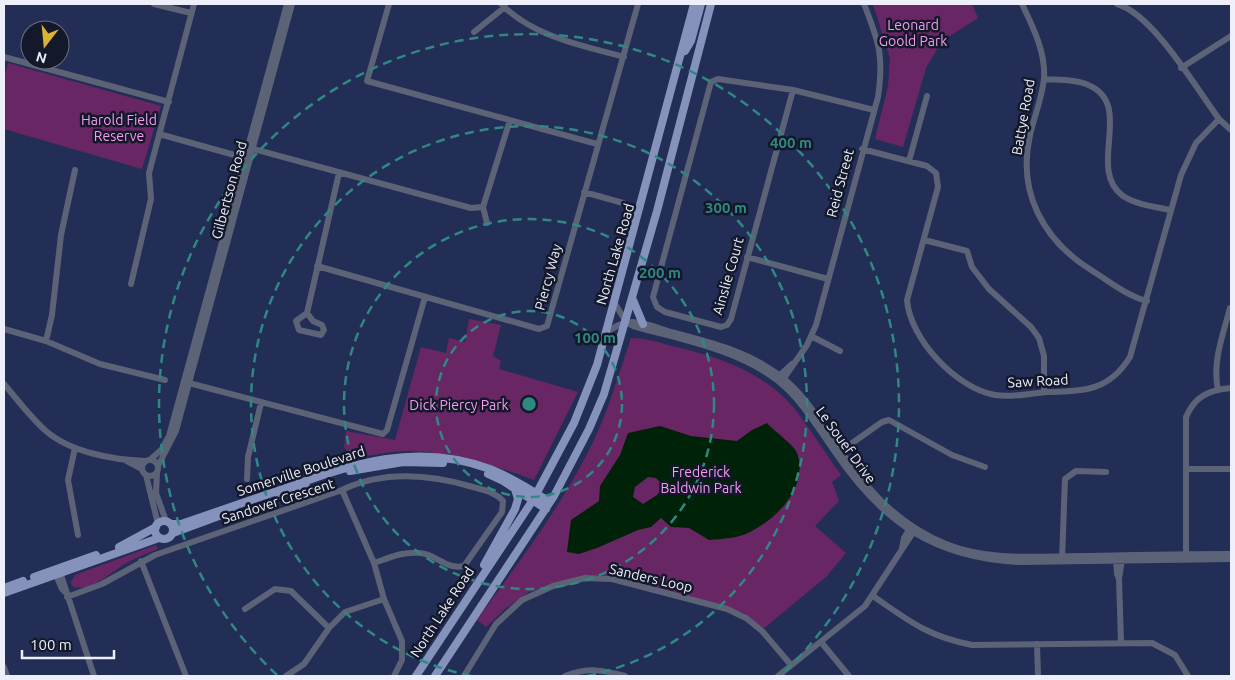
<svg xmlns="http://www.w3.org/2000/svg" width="1235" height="680" font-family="Ubuntu,sans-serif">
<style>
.green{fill:#682764}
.water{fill:#002209;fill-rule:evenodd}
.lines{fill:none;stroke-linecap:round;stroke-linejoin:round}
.minor{stroke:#5c6377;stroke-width:6}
.major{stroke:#8593bc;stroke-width:8}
.ring{fill:none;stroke:#308883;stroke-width:2.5;stroke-dasharray:9 6}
.labels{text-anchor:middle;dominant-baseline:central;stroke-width:5;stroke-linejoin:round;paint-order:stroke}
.park-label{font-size:14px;fill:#f79cef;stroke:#13182b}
.street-label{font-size:14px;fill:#edf0fb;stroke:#13182b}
.centre{fill:#308883;stroke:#13182b;stroke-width:2.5}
.ring-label{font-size:15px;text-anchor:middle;font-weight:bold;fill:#308883;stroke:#13182b;stroke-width:5;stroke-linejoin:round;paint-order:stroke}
</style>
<rect width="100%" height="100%" fill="#232e57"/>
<!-- green -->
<path class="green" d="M873,4H972L978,18L942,41L926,68L903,147L875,139L888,86L890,58Z
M8,63L161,106L142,169L4,129V78Z
M469,319L501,325L493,356L501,361L499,369L578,392L534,480C497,466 445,450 405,451C387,452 370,455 352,459L344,447L346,431L395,440L421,347L446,353L449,338L465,342Z
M631,338C647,338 660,343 676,347C719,357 763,372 793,407C810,428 825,453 841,475L832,482L839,501L815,526L846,553L826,577L763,629L744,613L613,576L586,575L529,592L506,608L486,627L477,620C523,556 574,491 604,417C614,391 622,364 631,338Z
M156,545L158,549C148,553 137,557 128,562C113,570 90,594 72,586L71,582L75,575Z"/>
<!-- water -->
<path class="water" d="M767,423C773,430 795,446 797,453C809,486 778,518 750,532C739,538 722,539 709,540L689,528L671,527L661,518L651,527L638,530L597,548L579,554L567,552L571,520L599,501L600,486L620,455L628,433L660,426L691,436L737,441L752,430ZM648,477L656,478L664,486L657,495L643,504L633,497L635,487Z"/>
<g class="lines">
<!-- minor -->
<path class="minor" d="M154,4L191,13
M389,4L367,81L597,144
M501,4C534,37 580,45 624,57
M1022,4C1033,27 1046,53 1044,79C1042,98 1034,117 1030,135C1017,192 1043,240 1091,270C1109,281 1127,296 1147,301
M1117,4C1153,14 1196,88 1219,119L1231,130
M474,32L505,7
M4,57L169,102
M1181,68L1231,36
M1044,79C1057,80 1074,79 1086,84C1137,103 1085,169 1123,196C1137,205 1156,207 1171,210
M793,90L731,319L727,325L721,327L665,312L657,307L653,297L711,82L718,79L793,90L874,110
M159,134L249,159
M250,148L471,208L483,207
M862,149L927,166L936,173L938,187L907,300C910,339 956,388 995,395C1013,398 1030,393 1048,392C1084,391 1109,391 1130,357L1181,175L1196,143L1219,119
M909,161L927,96
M584,192L623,203
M487,223L483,207L510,120
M924,240L967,251L972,267L989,289L1031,327L1039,338L1044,356V392
M747,257L828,279
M317,266L539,329L547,326L638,4
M131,284L151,199L149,173L194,4
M614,302L626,322L633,326C682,340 737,349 778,381C803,401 819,430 837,455C884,523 935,558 1019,562L1231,559
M307,313L296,321L299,330L321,335L324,330L322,325L313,321L307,313L339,173
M4,329L46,341L100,364L165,380
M605,335C627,313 645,324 671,332C709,342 747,351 779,375C801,391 817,416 832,438C862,484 894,523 946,544C991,562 1040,556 1088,556C1136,555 1183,554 1231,554
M811,336L840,351
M46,341L52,315L61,235L75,170
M777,378L792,364
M782,381L807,345L816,325L878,97C884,56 879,42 864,4
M185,382L383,434L387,430L425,297
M4,384C17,399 30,417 46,431C70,452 113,460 145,461
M1218,390C1212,362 1223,335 1230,308
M75,448L68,480L78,535
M838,453L882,422L889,420L952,455L985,467
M151,459L162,449L169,436L287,4
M142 468a8 8 0 1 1 16 0a8 8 0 1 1-16 0Z
M125,460L142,469
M158,466L176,431L292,4
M1187,469H1231
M157,473L156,493L166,521
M146,475L158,524
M247,479L248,457L261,403
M342,490C384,470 429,474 473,487C484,490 495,492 503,501L502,512L464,566C446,570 436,554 420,553C403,551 389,558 374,563
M902,548L904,538L910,528
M1186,556V417C1195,396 1209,390 1231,388
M1116,558L1117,574L1119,579
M1062,560L1065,479L1076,471L1106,472
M141,561L186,676
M59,569L94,676
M54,570L62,589L66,593
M873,596C909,621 927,636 972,645L1152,643L1175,655L1188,676
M67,597L102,584L155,555L342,490L374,563L384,599L402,641V660L394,676
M245,609L275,589L291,591L329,628
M821,642L849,676
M1121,642L1119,579L1122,559
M1037,644L1038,676
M4,667L7,676
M286,676L304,664L329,628L345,612L384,599
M464,676L496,624L522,600L553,586L585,578L612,579L727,609L746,618L762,631L791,665
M565,676C589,667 602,670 625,676
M778,676L865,606L914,531"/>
<!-- major -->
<path class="major" d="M685,51L691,41L701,4
M633,300L643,324
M350,471L403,462L443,463
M488,474L503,481L546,509
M279,495L306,486
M155 530a9 9 0 1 1 18 0a9 9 0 1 1-18 0Z
M171,524H181C216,512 251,500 286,488C356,463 416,442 490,469C511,477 531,490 550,502
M173,533L235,510
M119,547L156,527
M484,565L515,509L518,499L515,489
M34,577L96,555
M4,588L23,581
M4,593L159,538
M416,676L533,500L574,423L597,365L694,4
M435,676L554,496L589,429L604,394L657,211L711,4"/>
</g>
<!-- distance rings -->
<g class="ring">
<circle cx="529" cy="404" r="93"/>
<circle cx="529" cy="404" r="185"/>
<path d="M471 676A278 278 0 1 1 587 676"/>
<path d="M277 675A370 370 0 1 1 781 675"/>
</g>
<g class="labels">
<!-- park labels -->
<g class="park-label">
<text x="913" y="25">Leonard<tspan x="913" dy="16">Goold Park</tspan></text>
<text x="119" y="120">Harold Field<tspan x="119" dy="16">Reserve</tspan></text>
<text x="459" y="405">Dick Piercy Park</text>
<text x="701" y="472">Frederick<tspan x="701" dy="16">Baldwin Park</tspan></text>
</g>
<!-- street labels -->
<g class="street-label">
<text transform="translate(1023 117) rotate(-80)">Battye Road</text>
<text transform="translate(840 183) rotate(-75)">Reid Street</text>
<text transform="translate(229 190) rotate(-75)">Gilbertson Road</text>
<text transform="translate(615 254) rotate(-74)">North Lake Road</text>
<text transform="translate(728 276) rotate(-74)">Ainslie Court</text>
<text transform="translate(548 277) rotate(-75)">Piercy Way</text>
<text transform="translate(1038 381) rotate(-3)">Saw Road</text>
<text transform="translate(846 445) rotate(54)">Le Souef Drive</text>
<text transform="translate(301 471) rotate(-18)">Somerville Boulevard</text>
<text transform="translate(278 501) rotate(-18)">Sandover Crescent</text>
<text transform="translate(651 578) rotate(13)">Sanders Loop</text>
<text transform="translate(442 612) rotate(-57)">North Lake Road</text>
</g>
</g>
<circle cx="529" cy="404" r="8" class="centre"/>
<g class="ring-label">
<text x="791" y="148">400 m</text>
<text x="726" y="213">300 m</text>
<text x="660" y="278">200 m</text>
<text x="595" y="343">100 m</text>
</g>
<!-- border -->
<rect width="1235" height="680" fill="none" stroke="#edf0fb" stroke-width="10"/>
<!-- north arrow -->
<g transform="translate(45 45) rotate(196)"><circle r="24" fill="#13182b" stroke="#6a6e7e"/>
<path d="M0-4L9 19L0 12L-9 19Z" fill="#dbb233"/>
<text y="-8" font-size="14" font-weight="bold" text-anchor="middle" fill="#edf0fb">N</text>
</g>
<!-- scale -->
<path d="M22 650v8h92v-8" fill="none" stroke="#edf0fb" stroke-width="2.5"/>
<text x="30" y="650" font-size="15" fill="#edf0fb" stroke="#13182b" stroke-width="4" paint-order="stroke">100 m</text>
</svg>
